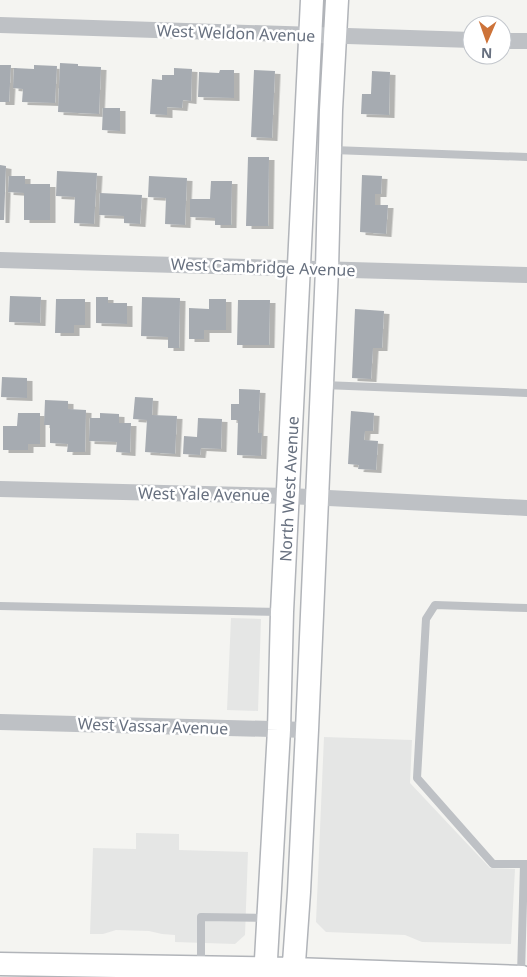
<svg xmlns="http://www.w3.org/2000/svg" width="527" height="977" font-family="'Noto Sans',sans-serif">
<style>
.built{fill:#e5e6e5}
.building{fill:#a6abb1;filter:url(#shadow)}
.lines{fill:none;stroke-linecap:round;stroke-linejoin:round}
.secondary-casing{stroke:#b1b4b9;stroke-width:25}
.service{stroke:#bec1c5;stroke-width:8}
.minor{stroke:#bec1c5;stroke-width:16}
.secondary{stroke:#fff;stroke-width:22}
.labels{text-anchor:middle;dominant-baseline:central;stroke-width:5;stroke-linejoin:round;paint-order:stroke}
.street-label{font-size:16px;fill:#67707f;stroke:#fff}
</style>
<defs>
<filter id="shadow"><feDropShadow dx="5.5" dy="3" stdDeviation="0" flood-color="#0004"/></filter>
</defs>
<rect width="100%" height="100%" fill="#f4f4f1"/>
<!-- built -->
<path class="built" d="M231,618L261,619L258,711L227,710Z
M324,737L412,740L410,783L490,868L515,869L511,944L422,942L405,935L326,932L316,922Z
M136,833L179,834V850L248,852L245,935L235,944L175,942V935L162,934L149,931L116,930L103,934H90L93,848L136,849Z"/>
<!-- building -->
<path class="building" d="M60,63L78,64V66L101,67L99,114L58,112Z
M0,65H11L9,102H0Z
M34,65L57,66L55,103L22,102L23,89L13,88L14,68L34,69Z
M174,68L192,69L191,101L183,100L182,108L167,107V115L150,114L152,79L162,80V75H174Z
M220,70H234V98L198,97L199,72L219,73Z
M254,70L275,71L272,138L251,137Z
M372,71L390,72L389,115L361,114L362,94H371Z
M103,108H120V131L102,130Z
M248,157H269L268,226H246Z
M0,165L6,166L4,220H0Z
M57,171L97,173L94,224L74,223L75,197L56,196Z
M362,175L382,176L381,194H375V205H388L386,234L360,232Z
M9,176H25V184H50V220H24V193L8,192Z
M149,176L187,178L185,225L165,224L166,198L148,197Z
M211,181H232L231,225H215V218L190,217V199H210Z
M100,193L142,195L140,224L124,223V216L99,215Z
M10,296L41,297L40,323L9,322Z
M96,297H108V303H127V324L96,323Z
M142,297L180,298L179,348H168V337L141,336Z
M56,299H85V325H74V333H55Z
M209,299H226V330H204V339H189V308L209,309Z
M238,300H270L269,345H237Z
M355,309L384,311L382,348H373L371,379L352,378Z
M2,377L27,378V398L1,397Z
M239,389L260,390L258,433H262L261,456L237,455L238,420H231V404H239Z
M135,397L153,398L152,415L177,416L175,454L145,452L147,420L133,419Z
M45,400L68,401V409L86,410L85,452H67L68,444L50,443V425H44Z
M351,411L374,413L373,431H365L364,440L378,441L376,470L358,469L359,465L348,464Z
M18,413H40V444H28V450H3V426H17Z
M100,413L119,414V423H131L130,453L116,452L117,442L89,441L90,418H100Z
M198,418L222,419L221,449L201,448L200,455L183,454L184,436L197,437Z"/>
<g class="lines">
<!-- secondary casing -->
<g class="secondary-casing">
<path id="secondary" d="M0,964L293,969L522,977
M265,977L279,730L282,612L312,0
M293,977L299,892L307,730L327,269L331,110L337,0"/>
</g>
<!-- service -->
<path class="service" d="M333,150L527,157
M323,385L527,393
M0,606L280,612
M527,608L435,605L426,619L417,778L493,864H527
M201,965V917L266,918
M521,975L524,864"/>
<!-- minor -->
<path class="minor" d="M0,25L472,40
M502,41H527
M0,260L527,275
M0,489L289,496L527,508
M0,722L307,730"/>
<!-- secondary -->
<use href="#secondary" class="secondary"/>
</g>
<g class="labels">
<!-- street labels -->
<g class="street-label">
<text transform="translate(236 33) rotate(2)">West Weldon Avenue</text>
<text transform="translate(263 267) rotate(2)">West Cambridge Avenue</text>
<text transform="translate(289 489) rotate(-87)">North West Avenue</text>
<text transform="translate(204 494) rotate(1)">West Yale Avenue</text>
<text transform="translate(153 726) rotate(2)">West Vassar Avenue</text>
</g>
</g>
<!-- north arrow -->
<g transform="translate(487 40) rotate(182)"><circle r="24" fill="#ffffff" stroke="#c2c6cc"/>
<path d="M0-4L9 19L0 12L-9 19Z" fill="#cd7339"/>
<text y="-8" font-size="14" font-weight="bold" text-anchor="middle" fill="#67707f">N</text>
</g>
</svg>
